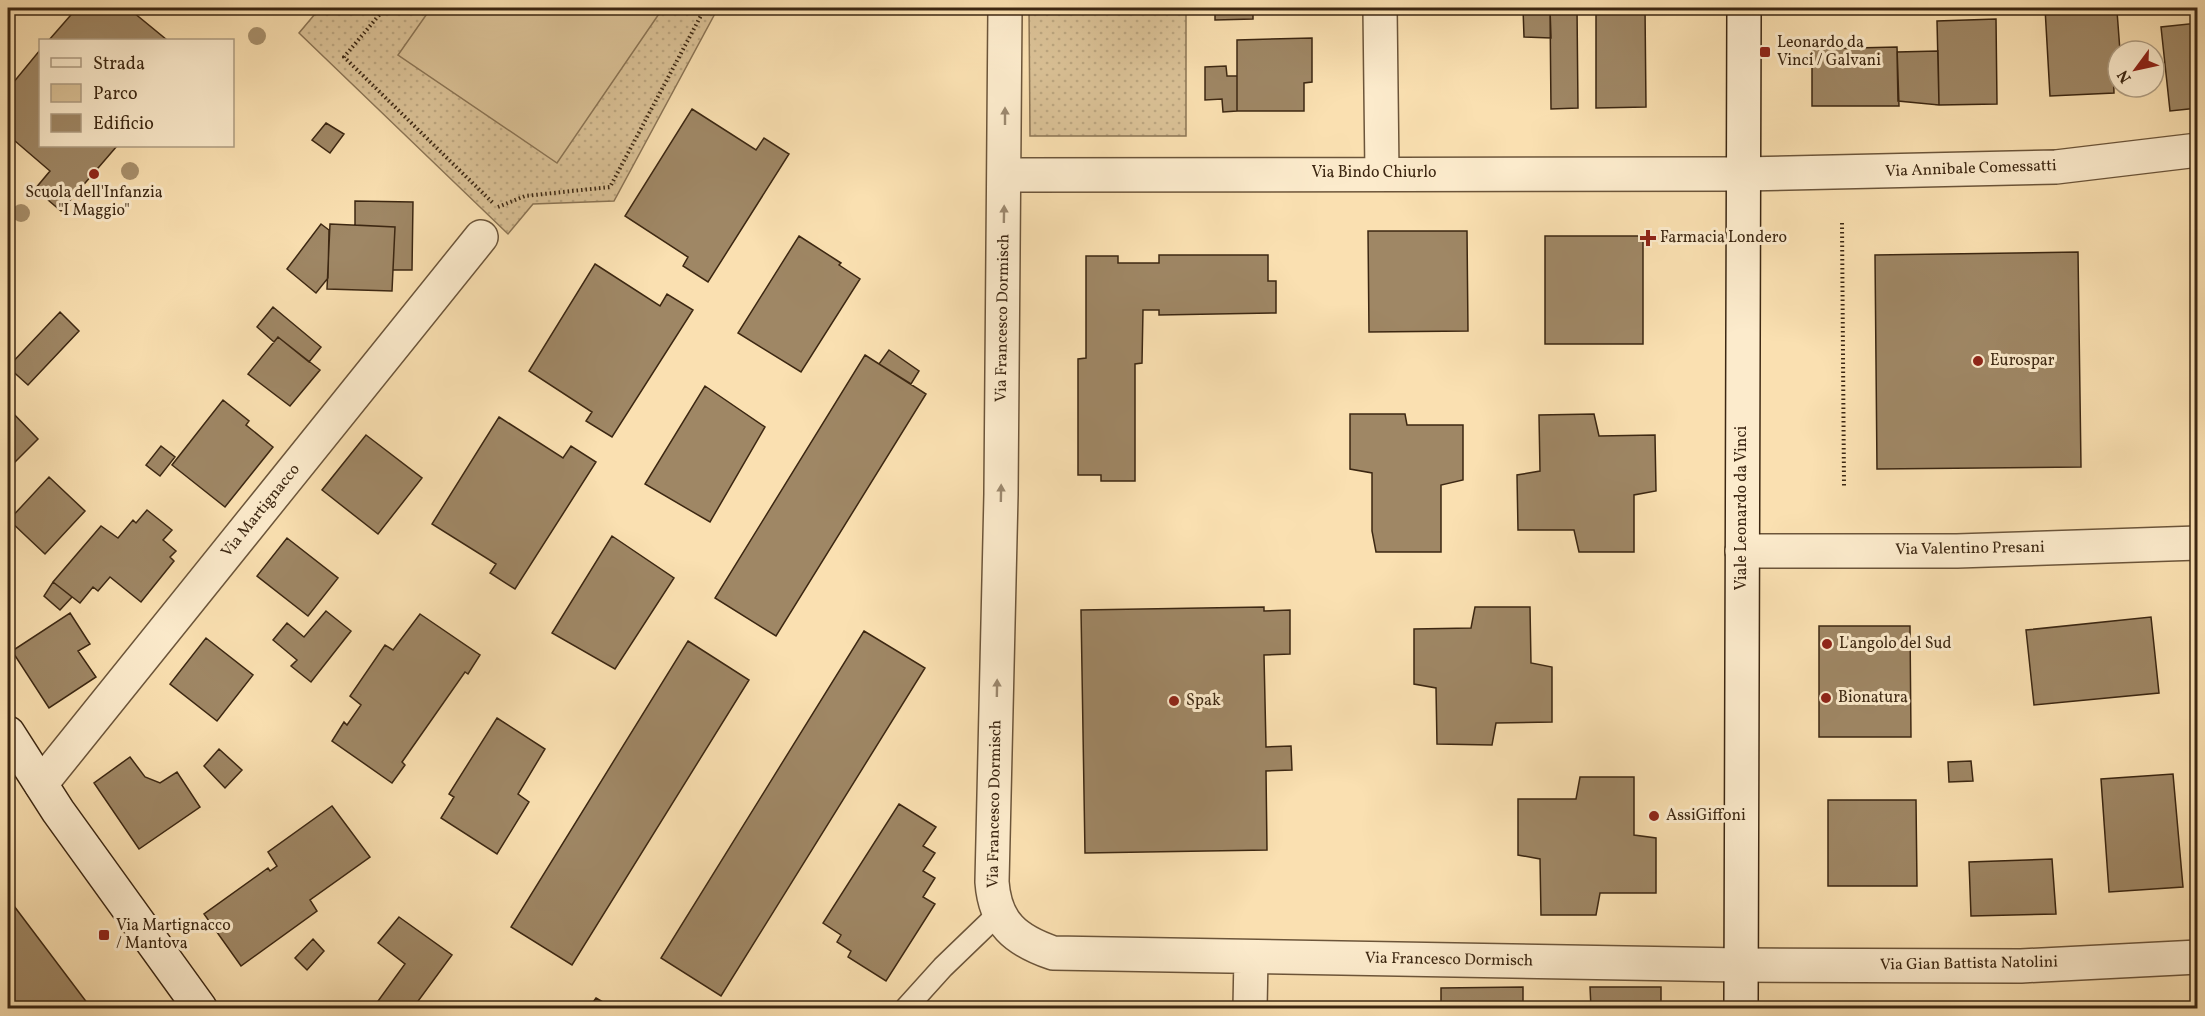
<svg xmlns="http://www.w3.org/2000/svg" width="2205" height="1016" font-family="Vollkorn,serif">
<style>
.green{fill:url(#green-dots);stroke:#8b7454;stroke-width:1.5}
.pitch{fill:#dac196;stroke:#8b7454;stroke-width:1.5}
.building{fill:#9f8765;stroke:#3c2712;stroke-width:1.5}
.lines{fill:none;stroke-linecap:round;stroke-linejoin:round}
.lane-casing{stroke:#6c553a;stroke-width:24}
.street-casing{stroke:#6c553a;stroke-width:36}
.secondary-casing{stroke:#3c2712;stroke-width:36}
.path{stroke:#3c2712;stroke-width:4;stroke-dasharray:1.5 3;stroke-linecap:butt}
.lane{stroke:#fcebcc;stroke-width:21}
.street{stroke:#fcebcc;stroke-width:33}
.secondary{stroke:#fcebcc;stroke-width:33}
.tree{fill:#a8906c}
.oneway{fill:#9c896f}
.poi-dot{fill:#8f2418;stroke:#fcebcc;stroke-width:2}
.labels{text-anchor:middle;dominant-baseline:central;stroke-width:6;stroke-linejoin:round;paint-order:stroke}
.poi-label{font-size:16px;fill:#3c2712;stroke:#fcebcc;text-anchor:start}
.street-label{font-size:16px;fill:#3c2712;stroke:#fcebcc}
</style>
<defs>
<pattern id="green-dots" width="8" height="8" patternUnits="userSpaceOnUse" patternTransform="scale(1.5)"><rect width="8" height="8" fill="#dac196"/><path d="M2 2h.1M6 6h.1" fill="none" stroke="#bca680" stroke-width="1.8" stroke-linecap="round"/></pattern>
</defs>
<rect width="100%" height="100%" fill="#fae0b1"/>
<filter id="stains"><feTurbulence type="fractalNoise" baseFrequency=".00333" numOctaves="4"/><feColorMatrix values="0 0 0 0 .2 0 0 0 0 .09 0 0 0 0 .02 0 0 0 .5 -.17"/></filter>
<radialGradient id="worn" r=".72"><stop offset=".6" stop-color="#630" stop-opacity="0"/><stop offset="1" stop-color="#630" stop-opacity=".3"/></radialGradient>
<!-- green -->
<path class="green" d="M320,8H718L614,201L533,204L508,234L299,33Z
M1029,8H1186V136H1030Z"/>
<!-- pitch -->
<path class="pitch" d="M431,8H663L557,163L398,55Z"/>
<!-- building -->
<path class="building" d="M77,8H128L167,40H49Z
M1215,8H1253V19L1215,20Z
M1523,8H1550L1551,38L1524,37Z
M1550,8H1577L1578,108L1551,109Z
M1596,8H1645L1646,107L1596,108Z
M1811,8H1885V14H1811Z
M2045,8H2109L2110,12L2117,11L2120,51L2118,60H2113L2114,93L2050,96Z
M1996,19L1997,104L1939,105L1937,21Z
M2198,23V108L2170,111L2161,27Z
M1312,38V82L1304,83V111H1237V40Z
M1897,47L1899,106H1812V49Z
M40,50V146H117L61,211L35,189L50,171L8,135V89Z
M1938,51L1939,105L1898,101L1897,52Z
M1226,66L1227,76H1237V111L1223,112L1222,99L1205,100V67Z
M692,109L756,150L764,138L789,154L708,282L683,266L688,257L625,216Z
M326,123L344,134L330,153L312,140Z
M355,201L413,202L412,270H393L395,227L355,225Z
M321,224L329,230L328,278L316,293L287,269Z
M330,224L395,227L392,291L327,289Z
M1368,231H1467L1468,331L1369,332Z
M799,236L841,263L839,265L860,279L801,372L738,333Z
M1545,236H1643V344H1545Z
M2078,252L2081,467L1877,469L1875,255Z
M1159,255H1268V281H1276V313L1159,315V310H1143L1142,363L1135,364V481H1101V475H1078V359L1086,358V256H1118V263H1159Z
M595,264L660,306L667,294L693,310L612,437L586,421L592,412L529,371Z
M273,307L321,347L309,362L278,337L274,342L257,327Z
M60,312L79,331L28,385L8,367Z
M278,337L320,370L290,406L248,374Z
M889,350L919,371L911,384L879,364Z
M865,355L926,394L776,636L715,598Z
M705,386L765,427L710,522L645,484Z
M223,400L249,421L246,425L273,447L225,507L172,465Z
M8,408L38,439L8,469Z
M1350,414H1405L1407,425H1463V480L1441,485V552H1376L1372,531V473L1350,469Z
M1594,414L1599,436L1655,435L1656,491L1634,495V552H1579L1574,530H1518L1517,475L1540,471L1539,415Z
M499,417L563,458L571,446L596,462L515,589L490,573L496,564L432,524Z
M366,435L422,478L378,534L322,490Z
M161,446L175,457L160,476L146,465Z
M49,477L85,511L45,554L9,520Z
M147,510L172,530L163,540L176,551L170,557L174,561L141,602L110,577L98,591L93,587L80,603L53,582L101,526L118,538L133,520L136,523Z
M612,536L674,578L615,669L552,633Z
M287,538L338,578L308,616L257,576Z
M53,582L72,597L60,610L44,596Z
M1264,607V611L1290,610V654L1264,655L1266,747L1291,746L1292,770L1266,771L1267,850L1085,853L1081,610Z
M1475,607H1530L1531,663L1552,667V722L1496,723L1492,745L1437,744L1436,688L1414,684V629L1471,628Z
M326,611L351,631L311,682L291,666L297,660L273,640L287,623L304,637Z
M70,613L90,644L78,651L96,677L49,708L12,651Z
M420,614L480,655L468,674L465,672L402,762L405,765L392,783L332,741L344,722L347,725L361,705L350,696L385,645L393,650Z
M2151,617L2159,693L2034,705L2026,630Z
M1819,626H1910L1911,737H1819Z
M864,631L925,668L721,996L661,958Z
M206,638L253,675L217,721L170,684Z
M688,641L749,680L572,965L511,927Z
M497,718L545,749L518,794L529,802L497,854L441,818L454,797L449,794Z
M219,749L242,770L225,788L204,766Z
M130,757L145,777L160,783L177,772L200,807L139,849L94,783Z
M1971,761L1973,781L1949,782L1948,762Z
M2173,774L2183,887L2109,892L2101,779Z
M1580,777H1634V835L1656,838V893H1600L1596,915H1541L1540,859L1518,855V799H1576Z
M1828,800H1916L1917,886H1828Z
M899,804L936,827L923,846L935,853L923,871L935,878L923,897L935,904L886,981L848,957L851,951L837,942L841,935L823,923Z
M332,806L370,857L310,900L317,911L241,966L204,914L268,868L270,871L277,866L268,852Z
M2052,859L2056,914L1971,916L1969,862Z
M11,902L91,1008H8V905Z
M399,917L452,955L413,1008H373L405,964L378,943Z
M313,939L324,951L307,970L295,958Z
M1523,987V1008H1441V988Z
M1590,987H1661V1008H1591Z
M596,998L613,1008H589Z"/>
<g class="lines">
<!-- lane casing -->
<g class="lane-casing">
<path id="lane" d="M906,1008L943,967L998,914"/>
</g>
<!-- street casing -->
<g class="street-casing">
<path id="street" d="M1005,8L1001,494L992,882C995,923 1015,940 1053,953L1741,965L2021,966L2198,957
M1380,8L1382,173
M1005,175L1743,174L2056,167L2198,150
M1742,551H1957L2198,543
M41,784L481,237
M1250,1008L1251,957"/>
</g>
<!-- secondary casing -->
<g class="secondary-casing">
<path id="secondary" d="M8,733L58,811L200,1008
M1741,1008L1744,8"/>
</g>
<!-- path -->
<path class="path" d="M385,8L344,57L493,203
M498,207L525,196L610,187L705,8
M1842,223L1844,486"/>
<!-- lane -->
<use href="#lane" class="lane"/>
<!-- street -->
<use href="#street" class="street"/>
<!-- secondary -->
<use href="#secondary" class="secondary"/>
</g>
<!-- trees -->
<g class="tree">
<circle cx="257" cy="36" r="9"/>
<circle cx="130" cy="171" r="9"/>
<circle cx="21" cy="213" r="9"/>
</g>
<!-- one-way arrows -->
<defs><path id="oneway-solid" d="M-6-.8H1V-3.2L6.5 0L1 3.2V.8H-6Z" transform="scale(1.5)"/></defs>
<g class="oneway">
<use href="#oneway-solid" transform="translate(1005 116) rotate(-90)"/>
<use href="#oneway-solid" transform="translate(1004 214) rotate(-89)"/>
<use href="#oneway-solid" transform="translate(1001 493) rotate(-89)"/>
<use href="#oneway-solid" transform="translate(997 688) rotate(-89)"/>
</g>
<!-- markers -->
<g class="poi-dot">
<rect x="1759" y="46" width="12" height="12" rx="3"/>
<circle cx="94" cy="174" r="6"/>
<path d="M1645 229h6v6h6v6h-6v6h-6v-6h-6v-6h6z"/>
<circle cx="1978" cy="361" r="6"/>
<circle cx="1827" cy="644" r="6"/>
<circle cx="1826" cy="698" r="6"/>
<circle cx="1174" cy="701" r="6"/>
<circle cx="1654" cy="816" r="6"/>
<rect x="98" y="929" width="12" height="12" rx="3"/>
</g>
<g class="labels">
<!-- poi labels -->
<g class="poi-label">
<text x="1777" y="43">Leonardo da<tspan x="1777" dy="18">Vinci / Galvani</tspan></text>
<text x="94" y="193" text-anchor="middle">Scuola dell'Infanzia<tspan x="94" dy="18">"I Maggio"</tspan></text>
<text x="1660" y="238">Farmacia Londero</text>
<text x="1990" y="361">Eurospar</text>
<text x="1839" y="644">L'angolo del Sud</text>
<text x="1838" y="698">Bionatura</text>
<text x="1186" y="701">Spak</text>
<text x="1666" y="816">AssiGiffoni</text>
<text x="116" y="926">Via Martignacco<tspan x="116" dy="18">/ Mantova</tspan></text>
</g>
<!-- street labels -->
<g class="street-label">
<text transform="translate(1971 169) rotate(-2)">Via Annibale Comessatti</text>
<text x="1374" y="173">Via Bindo Chiurlo</text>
<text transform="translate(1003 318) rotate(-89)">Via Francesco Dormisch</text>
<text transform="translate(1742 508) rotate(-90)">Viale Leonardo da Vinci</text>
<text transform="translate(261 511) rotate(-51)">Via Martignacco</text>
<text transform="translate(1970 549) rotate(-1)">Via Valentino Presani</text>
<text transform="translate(995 804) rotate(-89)">Via Francesco Dormisch</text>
<text transform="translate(1449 960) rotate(1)">Via Francesco Dormisch</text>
<text transform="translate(1969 964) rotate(-1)">Via Gian Battista Natolini</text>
</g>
</g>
<!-- margin -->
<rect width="2205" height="1016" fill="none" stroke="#fae0b1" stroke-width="30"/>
<rect x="9" y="9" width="2187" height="998" fill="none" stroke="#3c2712" stroke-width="3"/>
<rect x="15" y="15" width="2175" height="986" fill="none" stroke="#3c2712" stroke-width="1.5"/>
<!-- legend -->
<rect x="39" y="39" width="195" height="108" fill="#fcebcc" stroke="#af9d82" stroke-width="1.5"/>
<rect x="51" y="58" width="30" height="9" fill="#fcebcc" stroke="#af9d82" stroke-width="1.5"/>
<text x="93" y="69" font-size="18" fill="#3c2712">Strada</text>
<rect x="51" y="84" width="30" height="18" fill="#dac196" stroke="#af9d82" stroke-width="1.5"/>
<text x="93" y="99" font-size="18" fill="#3c2712">Parco</text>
<rect x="51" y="114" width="30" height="18" fill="#9f8765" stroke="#af9d82" stroke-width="1.5"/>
<text x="93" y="129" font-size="18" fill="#3c2712">Edificio</text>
<!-- north arrow -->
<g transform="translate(2136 69) rotate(237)"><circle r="28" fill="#fcebcc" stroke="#af9d82" stroke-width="1.5"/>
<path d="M0-4.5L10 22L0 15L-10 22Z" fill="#8f2418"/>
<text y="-9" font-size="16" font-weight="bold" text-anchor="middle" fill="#3c2712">N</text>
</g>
<rect width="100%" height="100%" filter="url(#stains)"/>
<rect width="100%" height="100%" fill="url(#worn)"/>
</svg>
